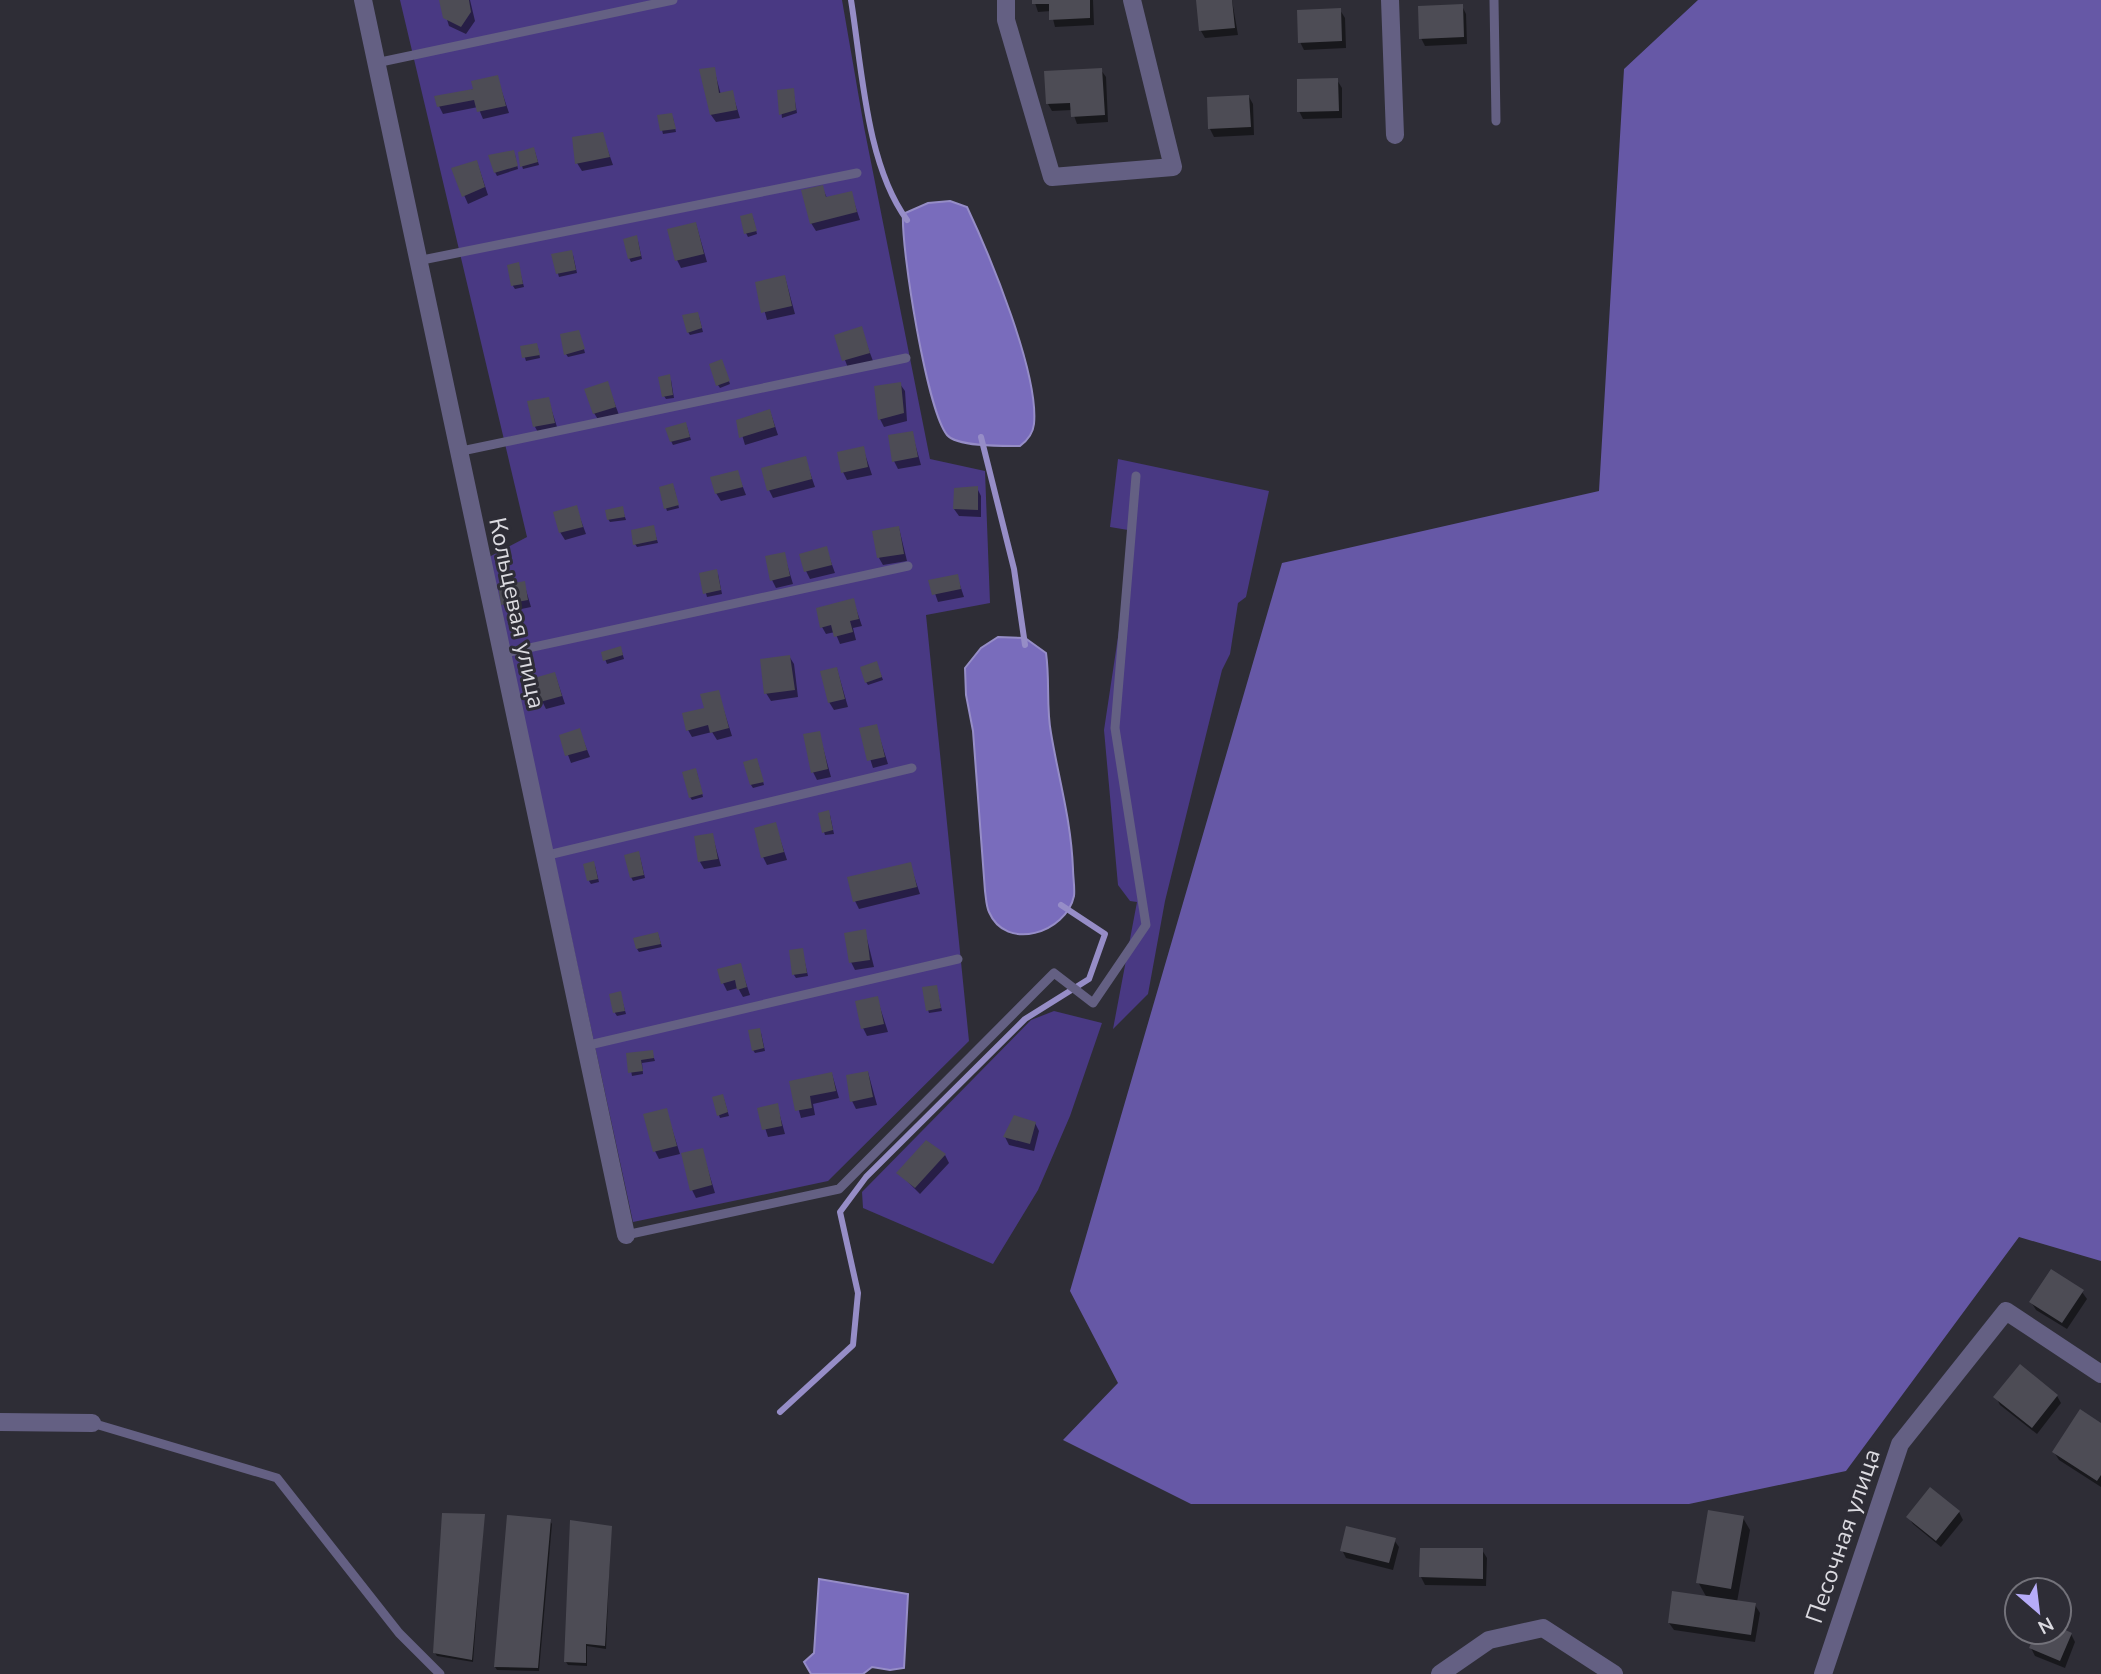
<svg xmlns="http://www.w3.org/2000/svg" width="2101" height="1674" font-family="'Nunito Sans',sans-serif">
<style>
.green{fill:#493983}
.forest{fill:#6658a6}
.water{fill:#796cbc;stroke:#968dc7;stroke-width:2}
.shadow{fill:#0007}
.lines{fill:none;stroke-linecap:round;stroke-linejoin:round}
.stream{stroke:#968dc7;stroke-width:6}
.building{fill:#4d4c55}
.service{stroke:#646083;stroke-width:9}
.minor{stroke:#646083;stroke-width:18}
.labels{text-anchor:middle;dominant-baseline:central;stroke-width:6;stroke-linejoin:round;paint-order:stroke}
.street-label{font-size:24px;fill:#dbdae0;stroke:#2e2d36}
</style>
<rect width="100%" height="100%" fill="#2e2d36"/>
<!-- green -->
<path class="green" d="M400,0H842L864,127L930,459L985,471L990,603L926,615L969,1041L828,1181L633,1222L489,557L527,537Z
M1118,459L1269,491L1246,597L1238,603L1230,654L1222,670L1165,901L1148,994L1113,1029L1137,902L1130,901L1118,885L1104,730L1134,531L1110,527Z
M1054,1011L1102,1023L1070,1116L1038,1190L993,1264L863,1208L862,1192L1031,1020Z"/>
<!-- forest -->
<path class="forest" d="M1698,0H2101V1261L2019,1237L1846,1471L1689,1504H1191L1063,1440L1118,1383L1070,1291L1282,563L1599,491L1624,69Z"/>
<!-- water -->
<path class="water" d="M950,201L967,207C990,256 1039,373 1034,424C1033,434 1028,440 1020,446C1004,446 957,447 947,435C927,410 901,250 903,214L928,203Z
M998,637L1025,638L1046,653C1050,680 1046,707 1051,733C1059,781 1071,819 1073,869C1073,877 1075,888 1074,896C1066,933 1006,952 989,912C986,906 986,897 985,891L973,731L966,695L965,668L981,648Z
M819,1579L908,1594L904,1668L890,1670L872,1667L863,1674H811L804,1662L814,1653Z"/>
<!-- shadow -->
<path class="shadow" d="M441,0H470L475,21L466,34L449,26Z
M1034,0H1093L1094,25L1055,27L1051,11L1038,12Z
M1198,0H1232L1238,35L1205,38L1201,31Z
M1462,6L1466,14L1467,44L1425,46L1421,38Z
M1340,10L1345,18L1346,48L1304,50L1300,42Z
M714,69L721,95L732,92L740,118L716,122L711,115L701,71Z
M1101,70L1106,77L1108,122L1077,124L1072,110L1052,111L1048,104Z
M497,77L509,113L483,119L478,107L443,114L439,106Z
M1337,80L1342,88V118L1303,119L1299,111Z
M793,90L797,113L782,118L779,92Z
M1249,97L1253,104L1254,135L1214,137L1210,129L1209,98Z
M673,118L676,132L663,134L662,130Z
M602,134L613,165L582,171L577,163Z
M535,152L539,165L523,169L522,166Z
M515,155L518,169L497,176L495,172Z
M477,162L488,195L468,204L453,170Z
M822,187L827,198L851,193L860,220L816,231L811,223Z
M753,218L757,234L748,237L746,233Z
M696,224L707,262L681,268L677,260Z
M638,241L642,259L631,262L629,258Z
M573,255L577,273L559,277L553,256Z
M518,264L524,287L515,289L513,286Z
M785,277L795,314L767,320L757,283Z
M699,317L703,332L690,335L688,332Z
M861,329L873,361L848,368L836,336Z
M580,335L585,353L568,357L566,354Z
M522,348H538L540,358L526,361Z
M723,365L730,384L720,388L718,385Z
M671,380L674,398L666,399L664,396Z
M607,383L619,415L599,421L594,413Z
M900,384L905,391L907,421L884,427L880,419Z
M548,399L558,430L539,434L535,427Z
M770,411L778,435L745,445L738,421Z
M687,427L691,440L673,445L671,441Z
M912,433L921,465L898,469L894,461Z
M863,448L872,475L847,480L843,472Z
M805,458L815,487L773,498L769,490Z
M737,472L746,495L721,501L716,493Z
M674,488L679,508L667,511L666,508Z
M977,488L981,496V517L959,516L954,509Z
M576,507L586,534L565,540L560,532Z
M622,508L626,520L610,522L608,519Z
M653,527L658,543L637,547L635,544Z
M899,528L907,561L883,565L879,558Z
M826,548L835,573L810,579L806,571Z
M784,554L793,584L776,588L772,580Z
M718,574L722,594L707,597L701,575Z
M957,576L964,597L938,602L931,582Z
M524,583L531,607L507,612L503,604Z
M853,600L862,626L853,628L856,640L840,644L835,632L826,634L822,627Z
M622,652L624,659L607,664L603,654Z
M789,656L794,664L798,697L771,701L766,693Z
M878,667L883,680L868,685L866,682Z
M837,669L848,707L834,710L829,702Z
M555,674L565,704L546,709L542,701Z
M718,692L732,736L717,740L712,732L692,737L688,730Z
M876,726L888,764L873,768L861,730Z
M579,730L590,757L571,763L561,736Z
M819,733L831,777L817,780L813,772Z
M758,763L764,785L753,788L751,785Z
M697,773L703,797L692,800L690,797Z
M830,815L834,834L825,835L824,832Z
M775,824L787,860L767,865L763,857Z
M712,834L721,866L704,869L700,862Z
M640,857L645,878L633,881L631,877Z
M910,864L920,894L859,909L855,901Z
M595,866L599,882L591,884L589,881Z
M865,931L874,967L855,970L851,962Z
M658,934L662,947L639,952L637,949Z
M802,950L808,976L796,978L794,975Z
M740,965L750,995L743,997L738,988L727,991L723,983Z
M936,987L942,1011L929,1013L928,1010Z
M620,993L626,1014L617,1016L615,1013Z
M877,998L888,1032L867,1036L863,1028Z
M761,1033L765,1051L755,1053L753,1050Z
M652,1052L655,1061L642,1063L643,1074L632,1076L628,1055Z
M868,1072L877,1105L856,1109L852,1101Z
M832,1074L839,1098L813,1104L815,1115L801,1118L791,1082Z
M724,1099L729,1116L720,1118L719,1115Z
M777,1105L785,1134L768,1137L759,1109Z
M666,1110L680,1154L659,1159L655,1151Z
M1035,1123L1039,1131L1034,1151L1009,1145L1005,1137Z
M702,1150L715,1193L696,1198L692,1190Z
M945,1155L949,1163L920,1194L899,1173Z
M2082,1292L2087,1299L2067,1329L2036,1310L2031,1302Z
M2057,1396L2061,1403L2037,1434L2000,1405L1996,1397Z
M2101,1425V1487L2059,1460L2054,1452Z
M1959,1512L1963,1520L1941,1547L1913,1524L1908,1517Z
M484,1516L473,1662L437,1656L435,1653Z
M508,1517L550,1521L552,1524L539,1671L497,1670L495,1667Z
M1743,1518L1750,1530L1737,1602L1755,1605L1760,1613L1755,1642L1674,1630L1669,1623L1707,1598L1698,1582Z
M611,1527L606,1649L587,1646V1666L568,1665L566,1662Z
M1394,1540L1399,1547L1393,1570L1346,1558L1342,1550Z
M1482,1550L1487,1558L1486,1586L1425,1585L1421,1577Z
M2059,1629L2071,1634L2075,1642L2065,1668L2035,1656L2031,1648L2038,1632H2059Z"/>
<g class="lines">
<!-- stream -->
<path class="stream" d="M851,0C862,68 866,164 907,220
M981,437L1014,569L1025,645
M780,1412L853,1345L858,1293L840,1212L866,1177L1025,1019L1089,979L1105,934L1061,905"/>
</g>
<!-- building -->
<path class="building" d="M439,0H469L471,12L461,27L443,18Z
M1032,0H1090V18L1049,20V4H1032Z
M1196,0H1232L1235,28L1199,31Z
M1463,4L1464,37L1419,39L1418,6Z
M1341,8L1342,41L1298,43L1297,10Z
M715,67L719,93L733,90L737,110L710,115L699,69Z
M1102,68L1105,115L1071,117L1070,103L1046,104L1044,71Z
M498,75L506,106L477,112L474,100L437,107L434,96L473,89L471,81Z
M1338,78L1339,111L1297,112V79Z
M794,88L796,110L779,115L777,90Z
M1249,95L1251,127L1208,129L1207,97Z
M672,113L676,129L660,131L657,115Z
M603,132L610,157L575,164L572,137Z
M534,147L538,162L520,167L518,152Z
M514,150L518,166L494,173L488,155Z
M477,160L485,187L462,197L451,168Z
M823,185L826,197L852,191L857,212L810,224L801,190Z
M752,213L757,231L744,234L740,216Z
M696,222L704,254L675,261L667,229Z
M637,235L641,256L628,259L623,239Z
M572,250L576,270L556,274L551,254Z
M519,262L523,284L511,286L507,265Z
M785,275L792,306L761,313L755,282Z
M698,312L702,328L687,333L682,315Z
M862,326L870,353L842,361L834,335Z
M579,330L585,349L564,355L560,334Z
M537,343L540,355L522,358L520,346Z
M722,359L730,381L716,386L709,364Z
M670,374L673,395L662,397L658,377Z
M608,381L616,407L593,414L584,389Z
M901,382L904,413L878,420L874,386Z
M549,397L555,423L533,427L527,401Z
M770,409L775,427L739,438L736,420Z
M686,422L690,437L670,442L665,428Z
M913,431L918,457L892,462L888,435Z
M864,446L868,467L841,473L837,452Z
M806,456L812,479L767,491L761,468Z
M738,470L743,487L715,494L710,477Z
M673,483L679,505L664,509L659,487Z
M978,486V510L953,509L954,488Z
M577,505L583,527L559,533L553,512Z
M623,506L625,517L607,520L605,510Z
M654,525L657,540L633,545L631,530Z
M899,526L904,554L877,558L872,531Z
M827,546L832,565L804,572L799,554Z
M785,552L790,576L770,581L765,556Z
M717,569L721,590L703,594L699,573Z
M958,574L961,589L932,595L928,580Z
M525,581L528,600L501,605L498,586Z
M854,598L859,619L850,621L853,632L834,637L831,625L820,628L816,608Z
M621,646L623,655L603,661L601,652Z
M790,655L795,690L764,694L760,659Z
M877,661L882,677L865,683L860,667Z
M837,667L845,699L828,703L820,671Z
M555,672L562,696L540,702L534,678Z
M719,690L729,728L710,733L708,725L686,731L682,713L704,708L700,694Z
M877,724L885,757L867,761L859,728Z
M580,728L587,750L565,756L559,735Z
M820,731L828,769L811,773L803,734Z
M757,758L764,782L750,785L743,762Z
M696,768L703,794L689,798L682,772Z
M829,810L833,830L822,833L818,813Z
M776,822L784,852L761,858L754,828Z
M713,833L718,859L698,862L694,836Z
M639,851L644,875L630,878L624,855Z
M594,861L598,879L587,881L583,864Z
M911,862L917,887L853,902L847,877Z
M866,929L870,960L849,963L844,933Z
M658,932L661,944L636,949L633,938Z
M803,948L807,973L792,975L789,950Z
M741,963L747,987L737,990L735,980L721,984L717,969Z
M937,985L941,1008L926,1011L922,987Z
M621,991L625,1011L613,1013L609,994Z
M878,996L884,1024L861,1029L855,1001Z
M760,1028L764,1048L752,1051L748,1030Z
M653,1050L654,1058L641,1060L643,1071L628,1073L626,1053Z
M868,1071L873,1097L850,1102L846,1075Z
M832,1072L836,1091L810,1096L812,1108L795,1111L789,1081Z
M723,1094L728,1112L717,1116L712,1097Z
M778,1103L782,1126L762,1130L757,1108Z
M667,1108L677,1146L653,1152L643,1114Z
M1014,1115L1036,1122L1030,1144L1003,1137Z
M926,1140L946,1154L915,1188L896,1173Z
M703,1148L712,1185L690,1191L681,1153Z
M2051,1269L2084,1290L2062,1323L2029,1302Z
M2020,1364L2058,1395L2032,1428L1993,1397Z
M2080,1409L2101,1423V1475L2097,1481L2052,1452Z
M1930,1487L1960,1511L1936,1541L1906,1517Z
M1708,1510L1744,1516L1731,1589L1696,1583Z
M442,1513L485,1514L472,1660L433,1653Z
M507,1515L551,1519L538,1668L494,1667Z
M570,1520L612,1526L605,1646L586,1644V1663L564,1662Z
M1346,1526L1396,1538L1389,1563L1340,1551Z
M1420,1548H1483V1579L1419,1577Z
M1672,1591L1756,1603L1751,1635L1668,1623Z
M2059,1627L2072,1633L2060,1661L2029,1648L2036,1632H2059Z"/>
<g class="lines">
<!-- service -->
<path class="service" d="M1494,0L1496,121
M376,63L673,0
M417,261L857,173
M457,452L906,358
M501,654L908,566
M544,856L912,768
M585,1046L958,959
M626,1235L839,1189L1054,973L1093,1003L1146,925L1115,728L1136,476
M92,1423L277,1478L399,1633L440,1674"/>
<!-- minor -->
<path class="minor" d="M363,0L626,1235
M1006,0V20L1052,177L1173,167L1132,0
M1390,0L1395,135
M0,1422L92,1423
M1440,1674L1489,1640L1543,1628L1614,1674
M1823,1674L1900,1444L2006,1311L2101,1374"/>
</g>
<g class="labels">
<!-- street labels -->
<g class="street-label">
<text transform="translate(517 613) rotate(78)">Кольцевая улица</text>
<text transform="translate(1843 1536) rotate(-71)">Песочная улица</text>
</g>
</g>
<!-- north arrow -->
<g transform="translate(2038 1611) rotate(152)"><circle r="33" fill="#2e2d36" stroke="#73727a" stroke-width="2"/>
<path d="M0-5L12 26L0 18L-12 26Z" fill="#b6acf8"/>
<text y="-10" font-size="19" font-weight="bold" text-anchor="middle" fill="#dbdae0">N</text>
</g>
</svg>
